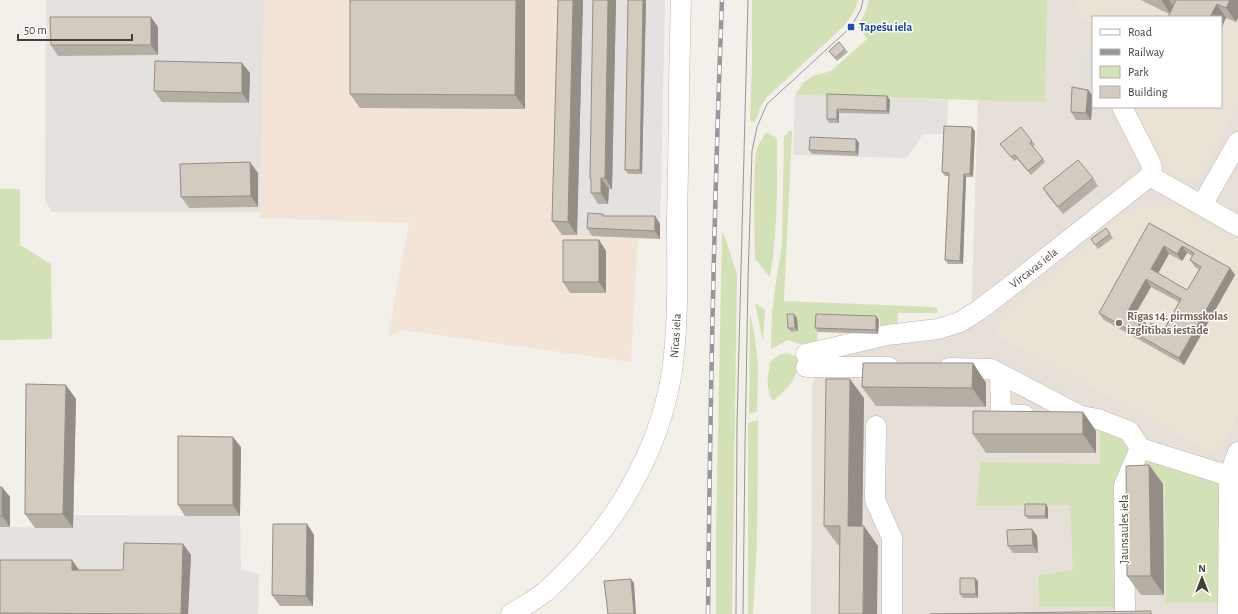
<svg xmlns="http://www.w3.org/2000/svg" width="1238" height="614" font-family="'Alegreya Sans',sans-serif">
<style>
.residential{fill:#e6e0d8;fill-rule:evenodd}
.commercial{fill:#f2e4d7}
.industrial{fill:#e5e1de}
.education{fill:#eae2d5}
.green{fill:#d2e2b6}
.parking{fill:#e2e0dd}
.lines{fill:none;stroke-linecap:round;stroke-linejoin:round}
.minor-casing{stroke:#bdb6ad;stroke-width:21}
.minor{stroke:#fff;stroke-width:20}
.tram{stroke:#979797;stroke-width:1}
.rail-casing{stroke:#979797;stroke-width:4.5}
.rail{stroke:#fff;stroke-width:3;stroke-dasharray:9;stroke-linecap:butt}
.wall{fill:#b5aea5;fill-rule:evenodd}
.shaded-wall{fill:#948d86}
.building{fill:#d3cac0;stroke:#948d86;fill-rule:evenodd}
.transit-dot{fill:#1a4fb4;stroke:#fff;stroke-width:1.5}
.education-dot{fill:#8d6e63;stroke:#fff;stroke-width:1.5}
.labels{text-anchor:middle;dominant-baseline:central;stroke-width:3;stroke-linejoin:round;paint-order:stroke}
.transit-label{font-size:12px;font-weight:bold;fill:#164399;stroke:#fff;text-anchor:start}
.street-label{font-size:12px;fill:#463f38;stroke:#fff}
.education-label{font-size:12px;font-weight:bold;fill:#785e54;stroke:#fff;text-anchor:start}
</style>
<rect width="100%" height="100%" fill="#f3efe9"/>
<!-- residential -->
<path class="residential" d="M981,0H1238V614H811L812,385L825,357L971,326ZM1093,17H1221V107H1093Z"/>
<!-- commercial -->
<path class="commercial" d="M264,0H568L562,235L638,238L631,362L402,330L390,336H388L409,223L260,218Z"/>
<!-- industrial -->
<path class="industrial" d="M46,0H264L260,212H52L45,200Z
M568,0H665L660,239L562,235Z
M795,95L948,100L947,134H923L907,158L793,155Z
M73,515L240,516L241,570L259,574L258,614H0V527L73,528Z"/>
<!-- education -->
<path class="education" d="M1077,0H1238V106L1202,173L1199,180L1185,179L1162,170L1133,107H1221V17H1093V24L1072,13Z
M1173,205L1178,206L1238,241V417L1219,452H1211L1159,424L1000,338L997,332L1001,315L1127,213L1138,207Z"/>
<!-- green -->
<path class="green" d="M752,0H858C856,10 851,17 844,26L766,98L760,108L755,122L750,121L752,63Z
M868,0H1047L1045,102L795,95L803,83L813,76L831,71L867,39L858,26C862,18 868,10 868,0Z
M789,131H792L784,301L934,307L938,309L937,313H898L897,330L881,332L880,319L818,316L817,342L800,344L788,340L771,349L772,312L776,282L782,245L784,137Z
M766,132L777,138C777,184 778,231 770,277L755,259L754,199L755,159L757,148Z
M0,189H20V245L51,264L52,339L0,340Z
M722,232L725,237L737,275L732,614H716V532Z
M755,303L765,310L763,342Z
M750,314L755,338L758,366L757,412L749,414Z
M787,353L797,357C801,377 787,389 773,401C765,389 768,376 770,362L779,355Z
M758,420L757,542L753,614H748V423Z
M1100,431L1122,440L1132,456L1116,607H1039L1038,575L1073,570L1070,505L976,506L979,485L980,462L1100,464Z
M1139,458L1221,483L1222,602L1166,603L1165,482H1130Z"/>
<!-- parking -->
<path class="parking" d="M1082,53L1093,54V94L1085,87Z"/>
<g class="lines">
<!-- minor casing -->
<g class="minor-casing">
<g id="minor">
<path d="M1122,107L1150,162L1152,167L1150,176"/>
<path d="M1150,176L1238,226"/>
<path d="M1202,205L1238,142"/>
<path id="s1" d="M806,354L887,335L938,329L960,322L979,310L1008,288L1150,176"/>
<path d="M806,367H889"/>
<path d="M949,368L991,369L1081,416L1098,419L1129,431L1140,448L1229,476"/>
<path d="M1000,374L1001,414L1024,415"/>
<path d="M876,426L875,500L892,538V614"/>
<path id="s2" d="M511,614C522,607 535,600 545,592C609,535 659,457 672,371C679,321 677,270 677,219C678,173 679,127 679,81C680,54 680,27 681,0"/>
<path d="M1125,614L1124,486L1140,448"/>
<path d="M1228,614L1229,476L1238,452"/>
</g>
</g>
<!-- minor -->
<use href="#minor" class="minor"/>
<!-- tram -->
<path class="tram" d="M736,614L737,424L748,0
M743,614L745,447L748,280L752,151L757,127L767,104L851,27L861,9L863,0"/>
<!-- rail casing -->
<g class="rail-casing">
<path id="rail" d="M708,614C710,409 714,205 722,0"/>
</g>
<!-- rail -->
<use href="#rail" class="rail"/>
</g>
<!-- wall -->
<path class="wall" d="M525,0V109L360,108L350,94Z
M558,0H583L577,235H562L552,221Z
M593,0H616L612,189H609L608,204H598L591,193V180L590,178Z
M628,0H646L642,174H628L625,170Z
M1141,0H1238L1236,22L1226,18L1169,14Z
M158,27V55L58,56L51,45Z
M845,49L848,52L837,61L829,51Z
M242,63L250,73L249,103L162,102L154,91Z
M1088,90L1093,96L1091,120H1076L1071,112Z
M827,94L887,96L890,100L889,114L839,113V123H829L827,119Z
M975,131L973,177H966L963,264H948L945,260L949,176H945L942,172Z
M856,139L859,143L858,156L812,154L809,150Z
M1032,141L1035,145L1033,146L1045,162L1031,175L1017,159L1014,161L1000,144Z
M258,173V207L189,208L181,197Z
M1093,178L1098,186L1063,214L1048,196L1043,188Z
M603,214L604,216H655L660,224V239L592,236L587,228Z
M1149,223L1230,268L1235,275L1184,365L1104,320L1099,313ZM1187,253L1192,256L1190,260L1195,267L1199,270L1187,290L1158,273L1169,254L1182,261ZM1151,287L1179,302L1164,330H1147L1145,329L1147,325L1135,314Z
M1106,228L1113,238L1098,249L1091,239Z
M599,240L606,251V293H570L563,282Z
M794,314L797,318L798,331L791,332L788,328Z
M876,316L879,320L878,334L818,332L815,328Z
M973,363L986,383V407L876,406L862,387Z
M864,398L862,526L878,546L838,545L824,526Z
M76,399L73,528H35L25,514Z
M1083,412L1096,431V453H986L973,434Z
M241,447L240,516H185L178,505Z
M1149,465L1163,484L1164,595H1141L1127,576Z
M0,487H2L10,497V527H0Z
M1046,504L1048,508V519H1028L1025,516Z
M307,524L314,535L313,606H280L272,595Z
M1032,529L1037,536L1038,553H1013L1008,546Z
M183,544L191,555L188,614H0V560L79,570H123Z
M978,581V598H963L960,594Z"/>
<!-- shaded-wall -->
<path class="shaded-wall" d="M516,0H525V109L515,95Z
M573,0H583L577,235L568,222Z
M608,0H616L612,189L605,178Z
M643,0H646L642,174L640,170Z
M1162,0H1169L1175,8L1171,15L1162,1Z
M1230,0H1238V18L1236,22L1226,8Z
M1217,4L1226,18L1221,29V17H1210Z
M151,17L158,27V55L151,45Z
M242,63L250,73L249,103L242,93Z
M1088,90L1093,96L1091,120L1086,113Z
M887,96L890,100L889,114L887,111Z
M837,109L839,113V123L837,119Z
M972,127L975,131L973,177L970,174Z
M856,139L859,143L858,156L856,152Z
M250,162L258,173V207L251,196Z
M964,174L966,177L963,264L960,261Z
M601,178L609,189L608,204L601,193Z
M655,216L660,224V239L655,231Z
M599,240L606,251V293L599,282Z
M1164,246L1169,254L1156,277L1151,269Z
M1182,246L1187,253L1182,261L1177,254Z
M1230,268L1235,275L1184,365L1179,358Z
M1146,279L1151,287L1133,318L1128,311Z
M794,314L797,318L798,331L795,328Z
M876,316L879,320L878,334L876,330Z
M1142,318L1147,325L1143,332L1138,325Z
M973,363L986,383V407L972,388Z
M850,379L864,398L862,545L848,526Z
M66,385L76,399L73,528L63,514Z
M1083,412L1096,431V453L1083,434Z
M233,437L241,447L240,516L233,505Z
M1149,465L1163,484L1164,595L1151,576Z
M2,487L10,497V527L2,516Z
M1046,504L1048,508V519L1045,516Z
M307,524L314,535L313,606L306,596Z
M864,526L878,546L877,614H863Z
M1032,529L1037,536L1038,553L1033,545Z
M183,544L191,555L188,614H181Z
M72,560L80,571L72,570Z
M975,578L978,581V598L976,594Z
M631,579L634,583L636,614H634Z"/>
<!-- building -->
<path class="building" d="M350,0H516L515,95L350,94Z
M558,0H573L568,222L552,221Z
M593,0H608L605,178H601V193H591V178H590Z
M628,0H643L640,170H625Z
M1176,0H1230L1226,8L1217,4L1210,17H1168Z
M50,17H151V45H51Z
M839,42L845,49L835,58L829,51Z
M155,61L242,63V93L154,91Z
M1072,87L1088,90L1086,113L1071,112Z
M827,94L887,96V111L837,109V119H827Z
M944,126L972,127L970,174H964L960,261L945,260L949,173L942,172Z
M1021,127L1032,141L1030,143L1043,159L1028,171L1015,155L1011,157L1000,144Z
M810,137L856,139V152L809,150Z
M1078,160L1093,178L1058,207L1043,188Z
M250,162L251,196L181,197L180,164Z
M588,213L603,214V216H655V231L587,228Z
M1149,223L1230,268L1179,358L1099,313ZM1164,246L1177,254L1182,246L1194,253L1190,260L1201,267L1187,290L1151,269ZM1146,279L1181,299L1164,330L1151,323L1147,330L1138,325L1142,318L1128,311Z
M1106,228L1110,234L1095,245L1091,239Z
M563,240H599V282H563Z
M787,314H794L795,328H788Z
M816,314L876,316V330L815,328Z
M863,363H973L972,388L862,387Z
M826,379H850L848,526H864L863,614H839L840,526H824Z
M26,384L66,385L63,514H25Z
M973,411L1083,412V434H973Z
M178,436L233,437V505H178Z
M1149,465L1151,576H1127L1126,466Z
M0,487H2V516H0Z
M1025,504H1046L1045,516H1025Z
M273,524H307L306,596L272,595Z
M1032,529L1033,545L1008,546L1007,530Z
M124,543L183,544L181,614L0,613V560H72V570H123Z
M960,578H975L976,594H960Z
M631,579L634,614H608L604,581Z
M1151,611V614H930Z"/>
<!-- markers -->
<rect class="transit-dot" x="847" y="23" width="8" height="8" rx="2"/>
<circle class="education-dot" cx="1119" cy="323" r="4"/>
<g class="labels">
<!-- transit labels -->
<g class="transit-label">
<text x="859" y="27">Tapešu iela</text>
</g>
<!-- street labels -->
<g class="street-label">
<text stroke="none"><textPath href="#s1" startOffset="249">Vircavas iela</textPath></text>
<text stroke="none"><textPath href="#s2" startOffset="336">Nīcas iela</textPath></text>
<text transform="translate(1124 529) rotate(-90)">Jaunsaules iela</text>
</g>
<!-- education labels -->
<g class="education-label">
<text x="1127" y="316">Rīgas 14. pirmsskolas<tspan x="1127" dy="14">izglītības iestāde</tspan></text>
</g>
</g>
<!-- legend -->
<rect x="1092" y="16" width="130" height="92" fill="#ffffff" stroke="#b5b2af"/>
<rect x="1100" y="29" width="20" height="6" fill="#ffffff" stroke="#b5b2af"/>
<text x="1128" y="36" font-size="12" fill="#463f38">Road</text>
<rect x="1100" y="49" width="20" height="6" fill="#979797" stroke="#b5b2af"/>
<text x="1128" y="56" font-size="12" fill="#463f38">Railway</text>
<rect x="1100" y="66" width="20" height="12" fill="#d2e2b6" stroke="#b5b2af"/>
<text x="1128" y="76" font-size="12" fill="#463f38">Park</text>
<rect x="1100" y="86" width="20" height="12" fill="#d3cac0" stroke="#b5b2af"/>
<text x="1128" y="96" font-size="12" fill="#463f38">Building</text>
<!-- north arrow -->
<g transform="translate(1202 578)" stroke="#ffffff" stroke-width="3" paint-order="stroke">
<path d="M0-3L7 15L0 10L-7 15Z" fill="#463f38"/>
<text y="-6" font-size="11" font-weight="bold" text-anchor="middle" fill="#463f38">N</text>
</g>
<!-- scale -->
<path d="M18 34v6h114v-6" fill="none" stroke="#463f38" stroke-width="2"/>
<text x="24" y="34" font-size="12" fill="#463f38" stroke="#ffffff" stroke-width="3" paint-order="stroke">50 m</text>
</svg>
